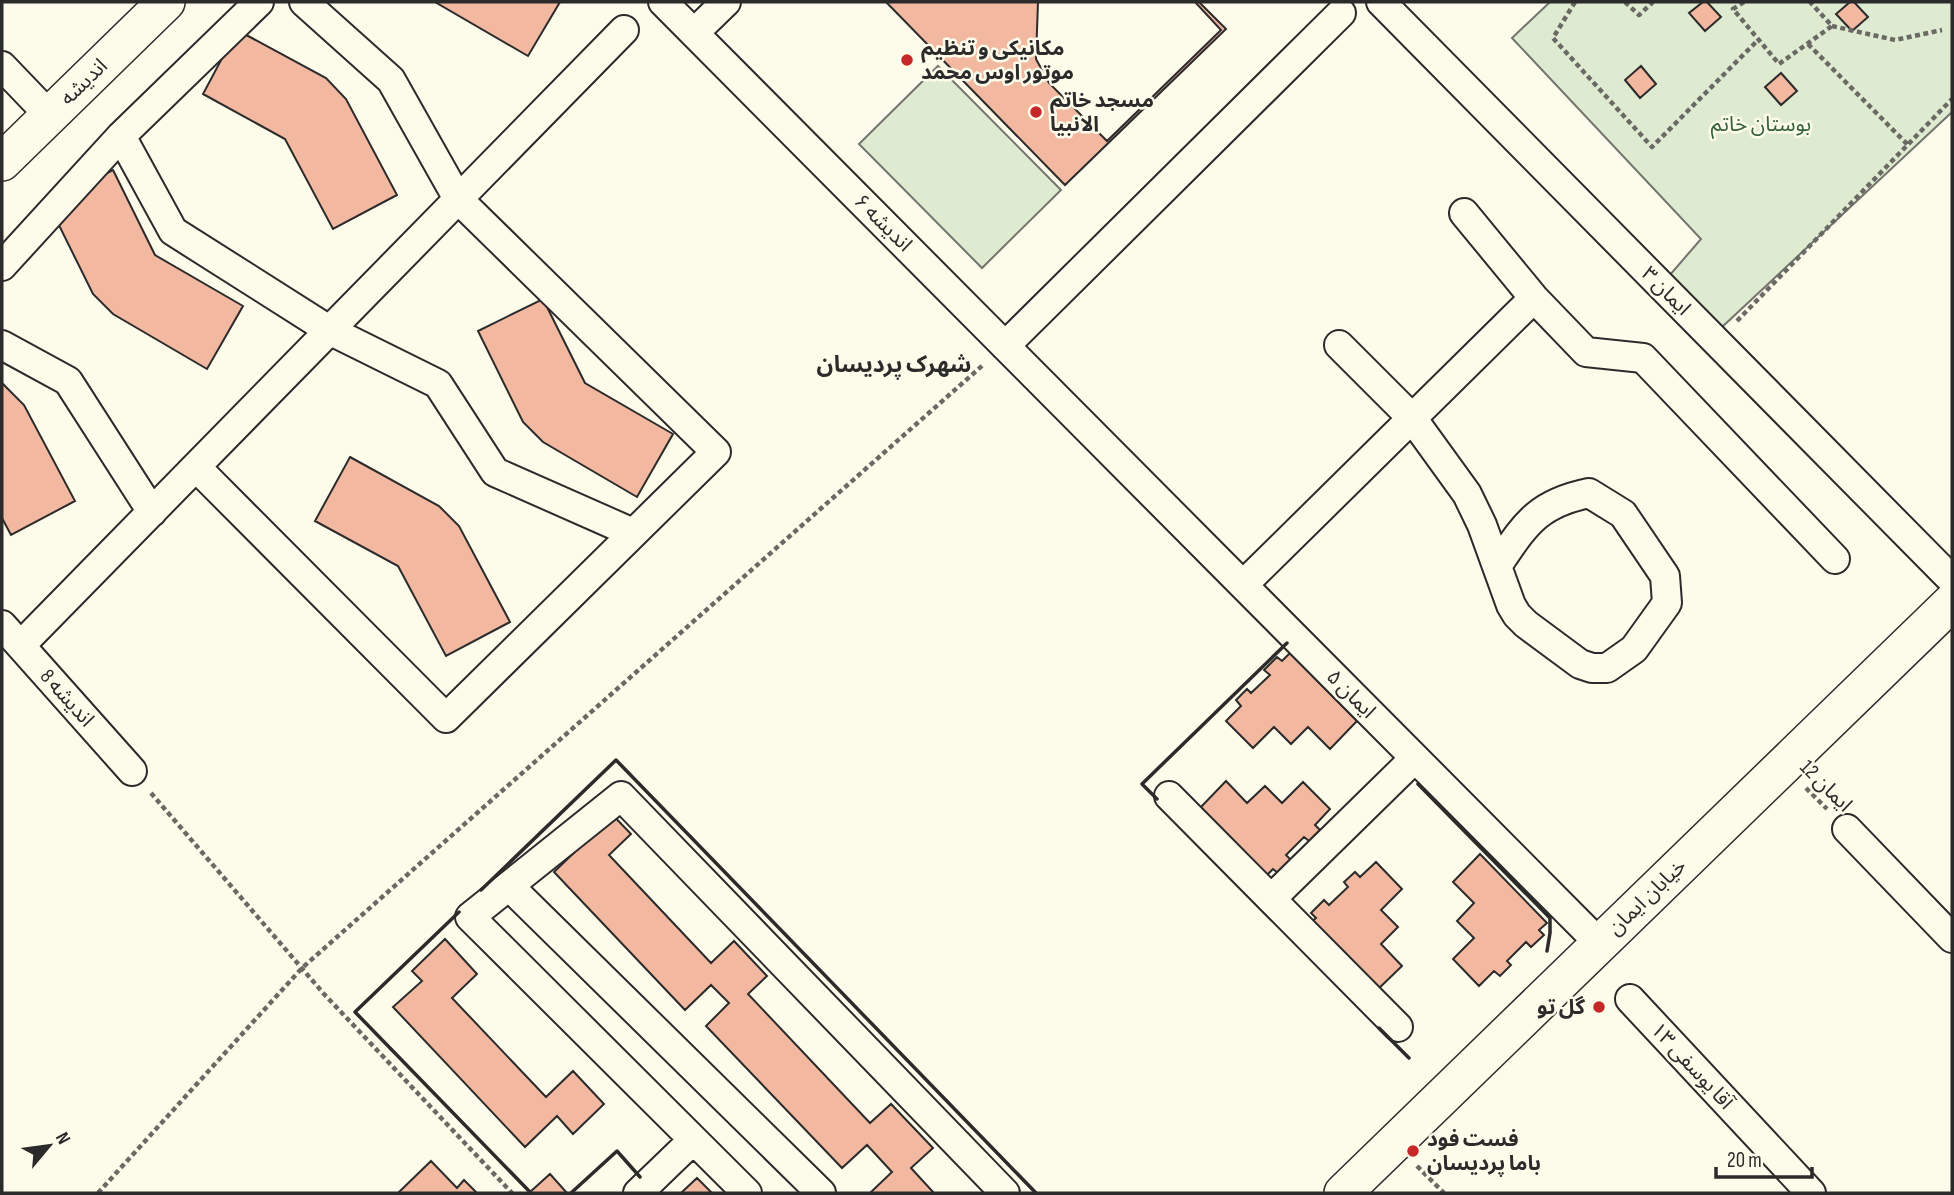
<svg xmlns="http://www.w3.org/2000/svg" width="1954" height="1195" font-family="'Sofia Sans Condensed','Noto Sans Arabic',sans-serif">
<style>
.green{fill:#deebd1;stroke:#74746e;stroke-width:2}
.building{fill:#f2b8a0;stroke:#2b2b2b;stroke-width:2}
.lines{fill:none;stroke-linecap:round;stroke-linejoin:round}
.minor-casing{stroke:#2b2b2b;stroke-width:32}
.tertiary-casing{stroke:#2b2b2b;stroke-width:40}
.path{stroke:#6a6964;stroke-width:4.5;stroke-dasharray:5 3.5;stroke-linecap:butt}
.minor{stroke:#fdfbea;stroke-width:28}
.tertiary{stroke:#fdfbea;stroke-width:37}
.wall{stroke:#2b2b2b;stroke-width:3.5}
.poi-dot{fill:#c62828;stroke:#fdfbea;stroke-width:2.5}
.labels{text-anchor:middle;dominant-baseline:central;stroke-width:5;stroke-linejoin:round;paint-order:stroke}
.poi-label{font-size:21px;font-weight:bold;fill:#2b2b2b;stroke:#fdfbea;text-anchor:start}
.street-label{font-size:21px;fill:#2b2b2b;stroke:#fdfbea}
.park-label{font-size:21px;fill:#34623c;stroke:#fdfbea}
.neighbourhood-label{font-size:23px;font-weight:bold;fill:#2b2b2b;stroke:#fdfbea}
</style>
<rect width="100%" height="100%" fill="#fdfbea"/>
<!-- green -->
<path class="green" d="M1550,2H1952V112L1722,327L1669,276L1701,239L1512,38Z
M938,66L1061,190L982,268L859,144Z"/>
<!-- building -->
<path class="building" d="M435,2H560L528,56Z
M886,2H1038L1036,59L1049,83L1107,141L1221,30L1195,2H1199L1226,29L1065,185Z
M1703,2H1707L1721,17L1705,31L1689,13Z
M1850,2H1854L1868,17L1852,31L1836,14Z
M237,30L326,78L346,99L397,195L333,229L285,139L203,94Z
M1641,66L1656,84L1640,98L1625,80Z
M1781,73L1797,91L1781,105L1765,87Z
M113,170L155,255L243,306L207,369L113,314L93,294L48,203Z
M543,299L585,383L673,434L637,497L543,442L523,422L478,331Z
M2,383L24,405L75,501L11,535L2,518Z
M350,457L439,506L459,526L510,622L446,656L398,566L315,521Z
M1290,653L1357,721L1330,749L1308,727L1291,744L1274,727L1253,748L1226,721L1241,706L1236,700L1247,689L1251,693L1270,675L1264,670L1277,657L1282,661Z
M1226,781L1247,803L1265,786L1282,803L1303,782L1330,809L1315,825L1320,830L1309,841L1304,837L1286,855L1291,860L1278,873L1273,869L1266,876L1199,809Z
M604,806L631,834L609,855L711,963L734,941L767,976L748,994L870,1123L891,1104L933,1148L911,1168L934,1193H870L892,1172L867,1145L842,1168L706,1026L729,1003L711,985L685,1010L554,872L583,844L573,835Z
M1480,854L1547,923L1539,930L1544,935L1531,947L1526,942L1507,961L1511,965L1500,976L1494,971L1479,986L1453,959L1474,938L1457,921L1474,903L1453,882Z
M1376,862L1402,889L1381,910L1398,927L1381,944L1402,966L1374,993L1308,925L1316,918L1311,913L1324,900L1329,905L1348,887L1344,882L1355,872L1360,877Z
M445,939L477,974L452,998L546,1097L573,1071L604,1104L573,1134L557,1116L525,1147L393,1007L422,981L412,971Z
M431,1161L457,1188L464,1180L477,1193H398Z
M550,1174L567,1193H531L530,1192Z
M697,1178L712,1193H681Z"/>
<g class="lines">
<!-- minor casing -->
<g class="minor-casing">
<path id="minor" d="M663,2L1599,943
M1381,2L1952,580
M694,33L726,2
M2,66L49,115
M121,136L173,231L329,330L438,384L495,472L633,533
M1464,213L1534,298L1586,352L1643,358L1835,559
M2,266L121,136L259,2
M2,345L68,381L152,512
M1339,345L1412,418L1467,494L1482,525L1511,605L1517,615L1526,624L1580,664L1592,668H1607L1634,649L1667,603L1665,576L1623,514L1589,493C1536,504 1525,525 1497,566
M1005,346L1341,13
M196,467L446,718L716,452L458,199L391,80L304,2
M1243,585L1534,298
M2,625L132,771
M21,645L624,30
M1169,796L1398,1027
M1847,829L1952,938
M509,886L821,1193
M1271,899L1415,758
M1630,999L1811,1193
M638,1193L693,1140
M747,1193L470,917L621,796L1005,1193"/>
</g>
<!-- tertiary casing -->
<g class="tertiary-casing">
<path id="tertiary" d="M2,162L166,2
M1343,1193L1952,602"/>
</g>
<!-- path -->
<path class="path" d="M1575,2L1553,38L1652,147L1758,40
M1625,2L1639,15L1653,2
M1744,2L1733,9L1779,64L1832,26L1810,2
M1832,26L1895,40L1942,30
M1808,44L1908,145
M1737,321L1952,99
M1806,788L1827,809
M151,793L324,994L512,1193
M1417,1166L1444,1193
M98,1193L302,968L983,365"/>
<!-- minor -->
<use href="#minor" class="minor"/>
<!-- tertiary -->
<use href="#tertiary" class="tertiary"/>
<!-- wall -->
<path class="wall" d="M1418,784L1550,918V933L1547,951
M1157,799L1142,784L1287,643
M481,890L616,760L1036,1193
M459,912L355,1012L530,1192
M1379,1028L1409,1058
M571,1193L617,1151L640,1177"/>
</g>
<!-- markers -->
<g class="poi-dot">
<circle cx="907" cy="60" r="7"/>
<circle cx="1036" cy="112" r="7"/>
<circle cx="1599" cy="1007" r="7"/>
<circle cx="1413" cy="1151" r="7"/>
</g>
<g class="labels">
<!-- poi labels -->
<g class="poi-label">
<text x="921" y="48">مکانیکی و تنظیم<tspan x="921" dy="24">موتور اوس محمد</tspan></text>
<text x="1050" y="100">مسجد خاتم<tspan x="1050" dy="24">الانبیا</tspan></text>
<text x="1585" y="1007" text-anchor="end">گل تو</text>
<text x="1427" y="1139">فست فود<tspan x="1427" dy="24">باما پردیسان</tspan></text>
</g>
<!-- street labels -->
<g class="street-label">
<text transform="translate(84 82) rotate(-44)">انديشه</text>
<text transform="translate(883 223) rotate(45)">اندیشه ۶</text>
<text transform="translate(1666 291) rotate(45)">ایمان ۳</text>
<text transform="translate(1351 694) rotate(45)">ایمان ۵</text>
<text transform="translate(67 698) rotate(48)">اندیشه 8</text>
<text transform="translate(1826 786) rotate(45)">ایمان 12</text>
<text transform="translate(1647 897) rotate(-44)">خیابان ایمان</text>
<text transform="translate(1692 1066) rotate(47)">آقا یوسفی ۱۳</text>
</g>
<!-- park labels -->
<g class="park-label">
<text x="1761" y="124">بوستان خاتم</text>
</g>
<!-- neighbourhood labels -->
<g class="neighbourhood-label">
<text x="894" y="365">شهرک پردیسان</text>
</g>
</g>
<!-- border -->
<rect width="1954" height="1195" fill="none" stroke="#2b2b2b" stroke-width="7"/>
<!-- north arrow -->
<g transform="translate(49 1146) rotate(61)" stroke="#fdfbea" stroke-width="5" paint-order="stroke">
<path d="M0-5L12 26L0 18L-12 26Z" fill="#2b2b2b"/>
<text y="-10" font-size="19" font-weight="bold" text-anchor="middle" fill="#2b2b2b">N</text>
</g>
<!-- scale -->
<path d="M1716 1167v10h96v-10" fill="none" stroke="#2b2b2b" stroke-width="3.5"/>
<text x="1727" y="1167" font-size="21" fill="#2b2b2b" stroke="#fdfbea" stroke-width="5" paint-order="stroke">20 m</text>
</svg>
